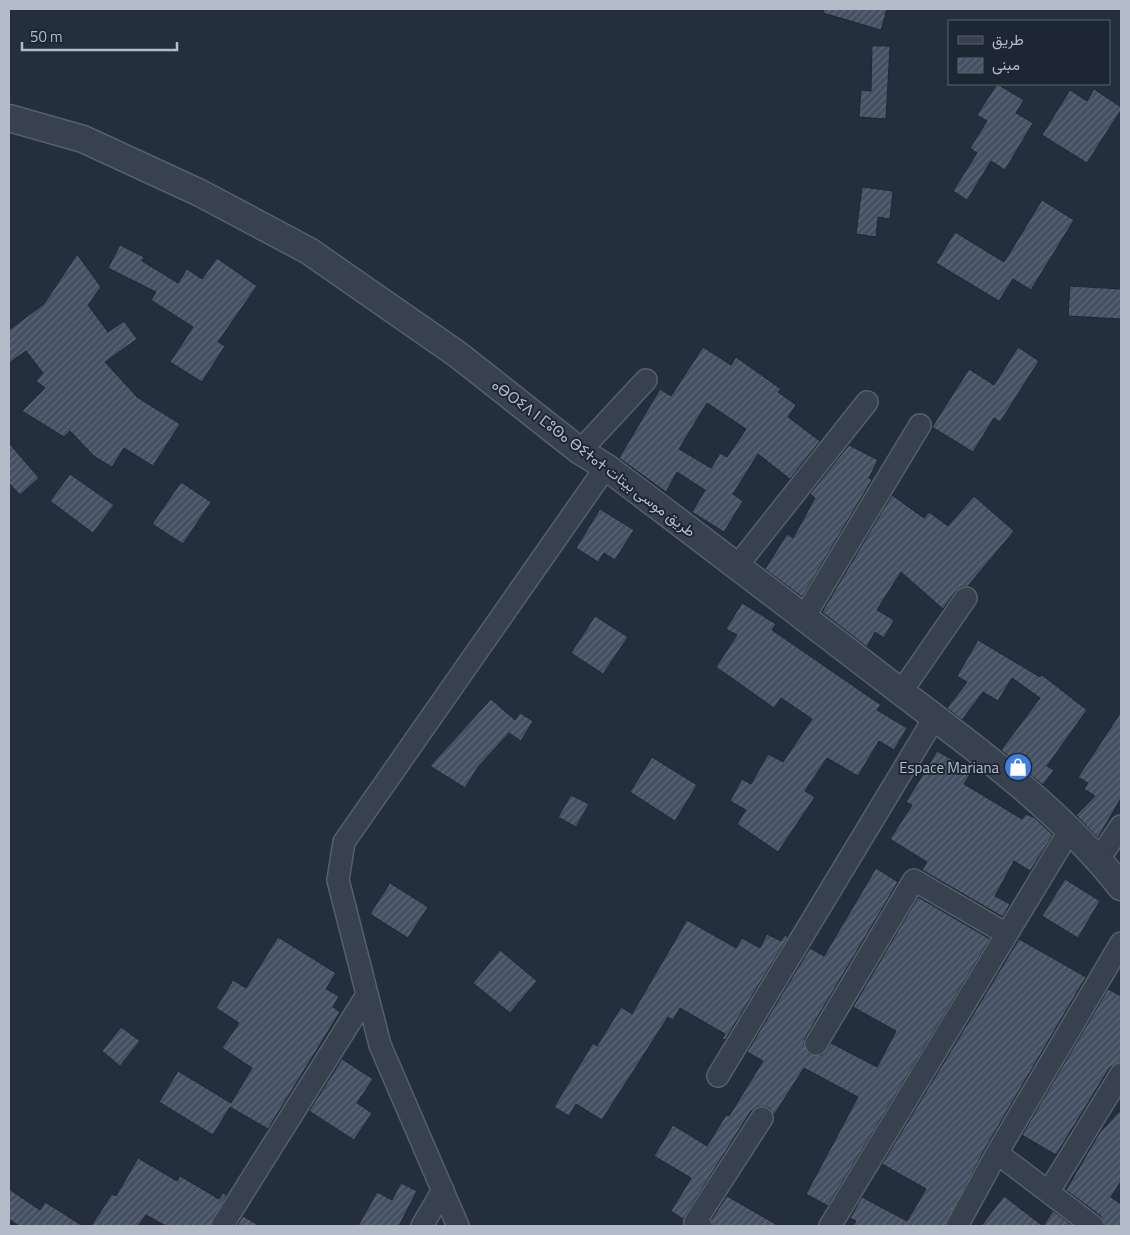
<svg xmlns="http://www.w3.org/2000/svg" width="1130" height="1235" font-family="'Titillium Web',Vazirmatn,'Noto Sans Tifinagh',sans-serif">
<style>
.building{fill:url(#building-hatch);stroke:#1f2835;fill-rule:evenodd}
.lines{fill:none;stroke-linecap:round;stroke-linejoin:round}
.minor-casing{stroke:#565f6c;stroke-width:24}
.tertiary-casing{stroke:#565f6c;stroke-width:29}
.minor{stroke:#38414e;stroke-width:21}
.tertiary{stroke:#38414e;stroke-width:26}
.labels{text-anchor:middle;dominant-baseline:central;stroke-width:4;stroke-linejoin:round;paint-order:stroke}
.street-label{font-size:15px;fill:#b4bcc9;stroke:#1d2633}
.poi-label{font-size:15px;fill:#b4bcc9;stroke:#1d2633;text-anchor:end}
</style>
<defs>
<pattern id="building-hatch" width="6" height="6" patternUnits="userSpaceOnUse" patternTransform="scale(1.25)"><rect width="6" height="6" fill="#455162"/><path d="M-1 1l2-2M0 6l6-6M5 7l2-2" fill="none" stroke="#5d6877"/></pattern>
</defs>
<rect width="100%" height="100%" fill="#242f3e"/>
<!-- building -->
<path class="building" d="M824,9H887L881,30L823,13Z
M872,46H890L886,119L859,117L861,90L871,91Z
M997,84L1024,100L1016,113L1033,123L1005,170L991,161L967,200L953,191L977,153L970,148L987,121L977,115Z
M1094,89L1121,107V110L1087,163L1042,135L1070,90L1087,101Z
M862,187L893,191L890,219L878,217L876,237L856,234Z
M1042,200L1074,220L1031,290L1013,279L999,301L936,263L955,232L1004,262Z
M120,245L144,257L142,261L178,283L187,269L202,279L217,258L257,286L218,342L225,346L202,382L170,362L193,327L151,300L156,292L108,268Z
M77,254L101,287L88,305L108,332L124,321L137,339L105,362L137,397L180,424L153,466L124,448L112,467L95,457L70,431L64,437L22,411L45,388L36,381L43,373L26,351L9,363V330L44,304Z
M1070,286L1121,289V319L1068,316Z
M703,347L731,365L736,357L781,389L778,392L796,405L788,417L820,441L790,479L758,454L733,494L743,501L724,532L692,512L705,490L677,472L666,492L619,458L660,389L671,396ZM707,403L746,429L727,457L720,453L711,468L679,449Z
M1018,347L1039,361L1000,422L994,418L973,452L932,427L969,369L994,385Z
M9,443L39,478L20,495L9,483Z
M849,445L878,460L869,478L872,480L802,597L765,569L787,534L793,538L815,498L810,494Z
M70,474L114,505L93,533L50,501Z
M181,482L211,502L183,544L152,524Z
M892,495L924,518L929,512L948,526L974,496L1014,531L968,586L961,587L956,591L943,609L901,572L877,610L894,620L884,638L875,632L867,647L822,612Z
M600,509L634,530L615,560L604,553L598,562L576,548Z
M742,603L776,624L772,630L881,705L877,710L907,728L894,750L879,741L858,776L827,758L805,791L815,797L778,852L737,824L746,810L730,801L742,779L751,784L768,754L783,762L812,719L781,698L774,708L716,667L737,635L726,629Z
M595,616L628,637L603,674L571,653Z
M978,640L1040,677L1042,675L1087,710L1047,766L1054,770L1043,785L1001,750L1040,698L1012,678L998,701L983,692L962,720L947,708L967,682L957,676Z
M491,699L515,720L520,713L533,721L521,741L509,733L478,767L465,788L430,766Z
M1121,712V798L1098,838L1076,815L1095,796L1084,789L1088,783L1078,777Z
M937,751L972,771L964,784L1022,819L1026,814L1035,818L1053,835L1030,871L1014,861L995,896L1010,904L1003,917L922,870L927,862L890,839L912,805L906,802Z
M652,757L697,785L675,821L630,792Z
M571,795L589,804L576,827L558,817Z
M876,868L898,882L805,1038L804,1044L809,1054L822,1055L831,1043L877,1067L896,1031L853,1007L918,897L990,939L828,1206L806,1194L858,1097L804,1068L774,1115L769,1108L763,1106L757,1107L751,1111L683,1219L671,1211L691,1178L654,1156L673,1125L707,1146L726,1115L729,1116L763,1061L747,1052L810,948L824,956Z
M1065,879L1100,901L1078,938L1042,916Z
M390,883L428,907L408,938L370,914Z
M687,920L736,948L742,938L760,948L767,934L781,941L785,935L788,937L725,1040L722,1039L725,1034L680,1008L673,1020L668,1017L602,1120L576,1104L569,1116L554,1107L593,1043L597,1046L621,1007L632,1014Z
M278,937L336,973L326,989L339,996L333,1007L340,1012L268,1129L230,1107L213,1135L159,1102L178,1071L231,1103L252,1068L222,1048L239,1023L216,1008L233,980L246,988Z
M1019,939L1086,977L986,1147L945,1226H853L856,1221L850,1218L862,1197L907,1221L926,1189L882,1164Z
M500,950L537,981L510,1013L473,983Z
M1108,989L1121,996V1062L1110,1067L1056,1155L1022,1135Z
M121,1027L140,1041L120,1066L102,1051Z
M342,1059L373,1079L357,1103L372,1113L354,1140L309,1111Z
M1121,1110V1181L1111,1197L1121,1204V1226H1105L1101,1216L1066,1190L1100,1132Z
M138,1158L177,1181L180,1176L219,1199L223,1193L227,1195L210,1226H166L146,1215L138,1226H91L112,1194L116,1196Z
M401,1183L417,1191L399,1226H358L377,1192L392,1200Z
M9,1189L40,1210L45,1202L83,1226H19L9,1219Z
M727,1196L779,1226H713L711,1220Z
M1004,1196L1043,1226L1053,1211L1073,1226H981Z
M243,1216L260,1226H237Z"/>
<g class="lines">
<!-- minor casing -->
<g class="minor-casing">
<path id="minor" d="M580,451L646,380
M737,566L867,402
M804,617L920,425
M901,692L966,598
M1099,859L1121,826
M816,1044L914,880L1005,933
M718,1076L935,717
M997,1153L1093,1226
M1049,1191L1121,1074
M222,1226L367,995
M422,1226L443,1190
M458,1226L380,1045L338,880L344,842L606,467
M701,1226L695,1222L762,1118
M830,1226L1070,830
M957,1226L997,1153L1121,943"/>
</g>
<!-- tertiary casing -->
<g class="tertiary-casing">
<path id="tertiary" d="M9,118L83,139L200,193L309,251L457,354L580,451L606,467C702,539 797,612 892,685C973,747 1058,807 1121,887"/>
</g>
<!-- minor -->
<use href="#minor" class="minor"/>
<!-- tertiary -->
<use href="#tertiary" class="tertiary"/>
</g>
<!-- icons -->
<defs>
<g id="shop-disc" transform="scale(1.4375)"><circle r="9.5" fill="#3f7fe0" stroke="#1d2633"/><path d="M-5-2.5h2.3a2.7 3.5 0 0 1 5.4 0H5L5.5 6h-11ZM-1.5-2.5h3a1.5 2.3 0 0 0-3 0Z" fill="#fff"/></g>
</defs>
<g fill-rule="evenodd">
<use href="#shop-disc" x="1018" y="767"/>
</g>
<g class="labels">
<!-- street labels -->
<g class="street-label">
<text transform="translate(594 458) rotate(37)">ⴰⴱⵔⵉⴷ ⵏ ⵎⵓⵙⴰ ⴱⵉⵜⴰⵜ طريق موسى بيتات</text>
</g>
<!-- poi labels -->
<g class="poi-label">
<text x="999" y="767">Espace Mariana</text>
</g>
</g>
<!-- border -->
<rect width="1130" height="1235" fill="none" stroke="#b4bcc9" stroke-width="20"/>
<!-- legend -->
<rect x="948" y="20" width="162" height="65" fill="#1d2633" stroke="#59626f"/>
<rect x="958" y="36" width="25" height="8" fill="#38414e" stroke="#59626f"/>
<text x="992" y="45" font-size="15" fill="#b4bcc9">طريق</text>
<rect x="958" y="58" width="25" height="15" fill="url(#building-hatch)" stroke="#59626f"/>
<text x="992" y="70" font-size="15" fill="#b4bcc9">مبنى</text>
<!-- scale -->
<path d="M22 42v8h155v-8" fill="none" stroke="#b4bcc9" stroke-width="2.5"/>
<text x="30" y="42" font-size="15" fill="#b4bcc9" stroke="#1d2633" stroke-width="4" paint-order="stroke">50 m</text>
</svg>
